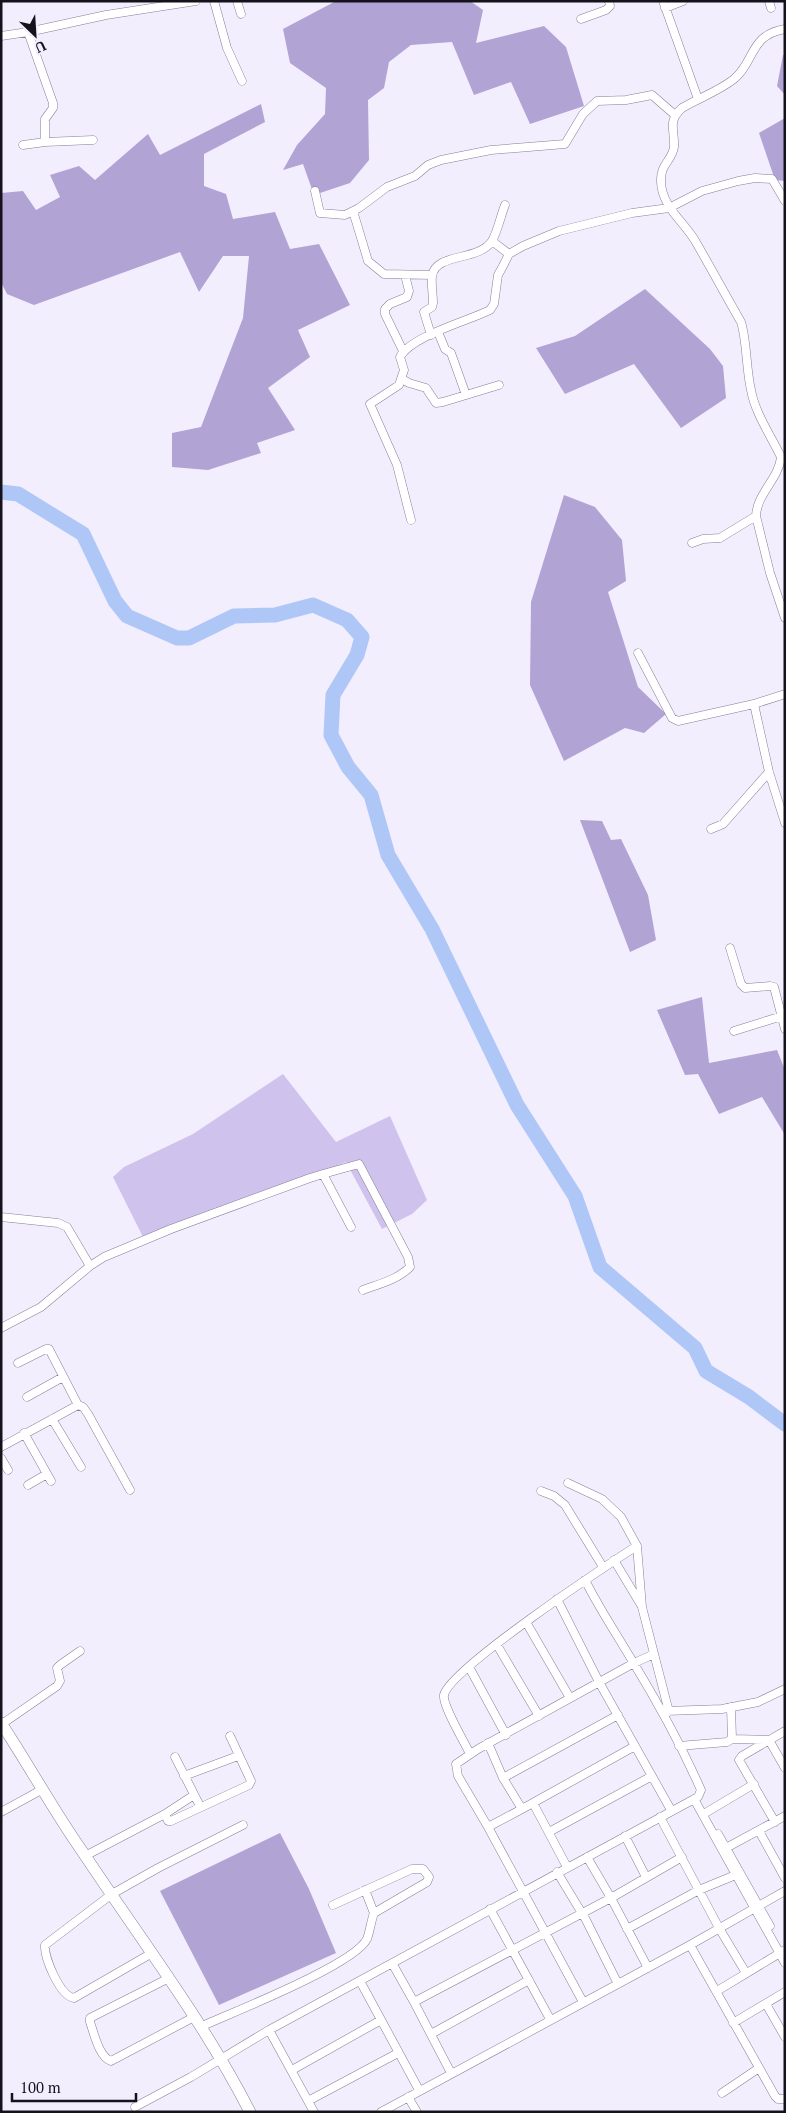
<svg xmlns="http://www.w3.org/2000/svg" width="786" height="2113" font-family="'PT Serif',serif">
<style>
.green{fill:#cfc2ed}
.forest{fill:#b2a3d5}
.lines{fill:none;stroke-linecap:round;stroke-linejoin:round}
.river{stroke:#aec7f7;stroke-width:15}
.street-casing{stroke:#867e97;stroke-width:9}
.secondary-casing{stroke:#867e97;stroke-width:12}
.street{stroke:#fff;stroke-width:8}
.secondary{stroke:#fff;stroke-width:11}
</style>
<rect width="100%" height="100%" fill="#f2eefe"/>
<!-- green -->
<path class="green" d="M283,1074L336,1142L390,1116L427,1200L412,1214L382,1229L346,1162L245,1207L146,1243L113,1177L124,1167L193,1134Z"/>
<!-- forest -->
<path class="forest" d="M336,1H470L483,10L476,43L544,26L566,47L584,106L530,124L511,82L474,95L452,42L411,45L389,62L384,88L368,100L369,160L350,183L314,195L303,164L283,170L297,145L325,114L326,88L290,63L283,29Z
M783,55H785V95L777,86Z
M261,104L265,122L204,154V186L226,194L233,219L275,212L290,249L319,244L350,305L298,330L310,357L268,388L295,430L257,443L261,453L208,470L172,467V433L201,427L243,318L249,256H223L199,292L180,252L34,305L7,294L1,282V193L23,191L36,210L60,197L50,175L79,166L95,180L148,134L160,155Z
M785,118V181L775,180L759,133Z
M645,289L710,349L723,366L726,398L681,428L634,364L565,394L536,348L575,336Z
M564,495L595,507L622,540L626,581L608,592L638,687L666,714L644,733L625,728L564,761L530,685L531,602Z
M580,820L602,821L611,840L621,839L648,895L656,940L630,952Z
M702,997L709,1063L777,1050L785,1070V1135L762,1097L719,1114L698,1074L685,1075L657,1010Z
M280,1833L309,1889L336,1953L219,2005L160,1891Z"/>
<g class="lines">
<!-- river -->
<path class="river" d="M1,492L18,494L83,534L115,601L127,616L177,638H189L234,616L275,615L313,605L347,620L362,637L357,655L333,695L331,735L348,767L371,795L388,855L432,929L517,1105L575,1196L600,1267L695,1348L706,1371L749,1397L785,1424"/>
<!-- street casing -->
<g class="street-casing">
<path id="street" d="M214,1L227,48L242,81
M237,1L241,14
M663,1L698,99
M769,1L771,8
M665,8L683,1
M581,19L606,10L610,6L609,1
M785,29C749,35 755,62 734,79C719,91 699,98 682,108C667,122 675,129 674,147C672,161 660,164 661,182C662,208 686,223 697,244C712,270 726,296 741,322C747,341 746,369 751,390C755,413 771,436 781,457C779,479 757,493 756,516L770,573L785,618
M1,36L28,32L106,15L196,1
M45,142L93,140
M23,145L45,142V119L53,108V103L28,32
M315,191L320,213L345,215L359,208L387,187L415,176L428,165L441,160L491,150L565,144L583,114L597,101L626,100L652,95L675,115
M353,211L368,261L384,274L432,275
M492,241L509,254
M438,332L445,349L451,353L466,395
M431,335L424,312L432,307L433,303C433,294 431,285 432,276C436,252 478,262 492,241C497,233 501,215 505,205
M403,351L385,314V309L390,304L407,297L409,291L405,275
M402,379L409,383L426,388L436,403L443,402L499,385
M411,520L397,465L370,404L399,385L404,370L400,357C411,336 468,321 490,310L494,304L498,275L503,266L509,254L523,246L559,231L632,213L669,208L702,191L738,181L755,178L772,179L785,201
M692,543L703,539L720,538L756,516
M638,653L672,718L678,721L754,704
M785,694L754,704L769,772L785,823
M711,829L723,824L769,772
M730,948L741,984L745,988L770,986L774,987L785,1029
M734,1031L782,1016
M323,1174L359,1164L408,1257L410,1267C397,1280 379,1284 363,1290
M1,1217L58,1223L67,1227L90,1266
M1,1328L41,1307L90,1266L104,1257L171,1229L310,1178L323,1174L351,1227
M18,1363L46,1349H49L78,1405
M27,1397L63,1377
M52,1419L81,1467
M24,1433L51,1481
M1,1447L78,1405L83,1407L88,1414L130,1490
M1,1458L8,1470
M568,1483L602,1499L621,1517L637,1546L642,1607L669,1712
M28,1485L47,1474
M541,1491L554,1496L565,1505L603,1567
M614,1560L641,1605
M557,1599L599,1682L671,1810
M526,1622L570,1698
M497,1645L539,1716
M469,1667L506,1735
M666,1711L722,1709L758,1702L785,1689
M2,1724L57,1686L60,1681L57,1668L60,1665L80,1651
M732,1739L769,1740L785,1768
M679,1746L727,1742L732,1739L731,1707
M470,1754C465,1743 442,1705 444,1695C449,1670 608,1564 637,1546
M175,1757L200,1806
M184,1776L238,1756
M503,1778L618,1715
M694,1799L785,1963
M533,1803L567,1867
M522,1809L635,1746
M1,1812L43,1789
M707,1812L754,1784
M165,1814L194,1795
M660,1817L719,1928L746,1973
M775,1822L739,1760L742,1756L785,1731
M488,1827L522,1809L503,1778L488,1743
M759,1831L785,1878
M549,1832L652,1776
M718,1834L770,1926
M625,1836L646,1877
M726,1848L785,1816
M85,1856L165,1814L168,1821H171L249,1785L251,1781L230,1736
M587,1857L611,1898L682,1857
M557,1872L586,1920L618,1984
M365,1890L374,1913
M785,1891L690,1945L775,2096L778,2099H785
M490,1909L550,2019
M627,1929L699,1890L738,1874
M152,1953L74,1998C60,1996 44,1958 45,1945L112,1894L158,1868L243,1825
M392,1963L414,2002L611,1898L648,1968
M169,1978L90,2018V2022C94,2033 99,2057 111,2061L194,2017
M360,1981L419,2090
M717,1991L785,1950
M414,2002L451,2073
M583,2002L488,1827L458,1776L456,1764L478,1749L634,1663L654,1654
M766,2004L785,2037
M733,2023L785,1992
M200,2027C231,2013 354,1965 367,1939C370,1931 371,1921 374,1913L427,1882L429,1877L423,1869H412L333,1905
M269,2030L314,2112
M431,2034L529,1980
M292,2070L381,2020
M722,2093L759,2068
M408,2097L417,2112
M308,2101L398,2053
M135,2107L191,2077L269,2030L698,1797L701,1790C682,1747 658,1703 633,1662C617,1635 599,1608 585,1580
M381,2112L690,1945"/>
</g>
<!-- secondary casing -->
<g class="secondary-casing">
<path id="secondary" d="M1,1723C29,1765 53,1810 82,1851C139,1937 203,2020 250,2112"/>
</g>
<!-- street -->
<use href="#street" class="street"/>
<!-- secondary -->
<use href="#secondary" class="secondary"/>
</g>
<!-- border -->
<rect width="786" height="2113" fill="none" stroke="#15121c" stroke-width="5"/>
<!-- north arrow -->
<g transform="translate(35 35) rotate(155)" stroke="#f2eefe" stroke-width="4" paint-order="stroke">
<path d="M0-4L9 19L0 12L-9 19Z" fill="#15121c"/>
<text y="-8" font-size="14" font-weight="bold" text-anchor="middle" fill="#15121c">U</text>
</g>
<!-- scale -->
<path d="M12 2093v8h124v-8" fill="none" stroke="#15121c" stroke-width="2.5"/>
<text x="20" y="2093" font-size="15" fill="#15121c" stroke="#f2eefe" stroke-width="4" paint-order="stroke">100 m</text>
</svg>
